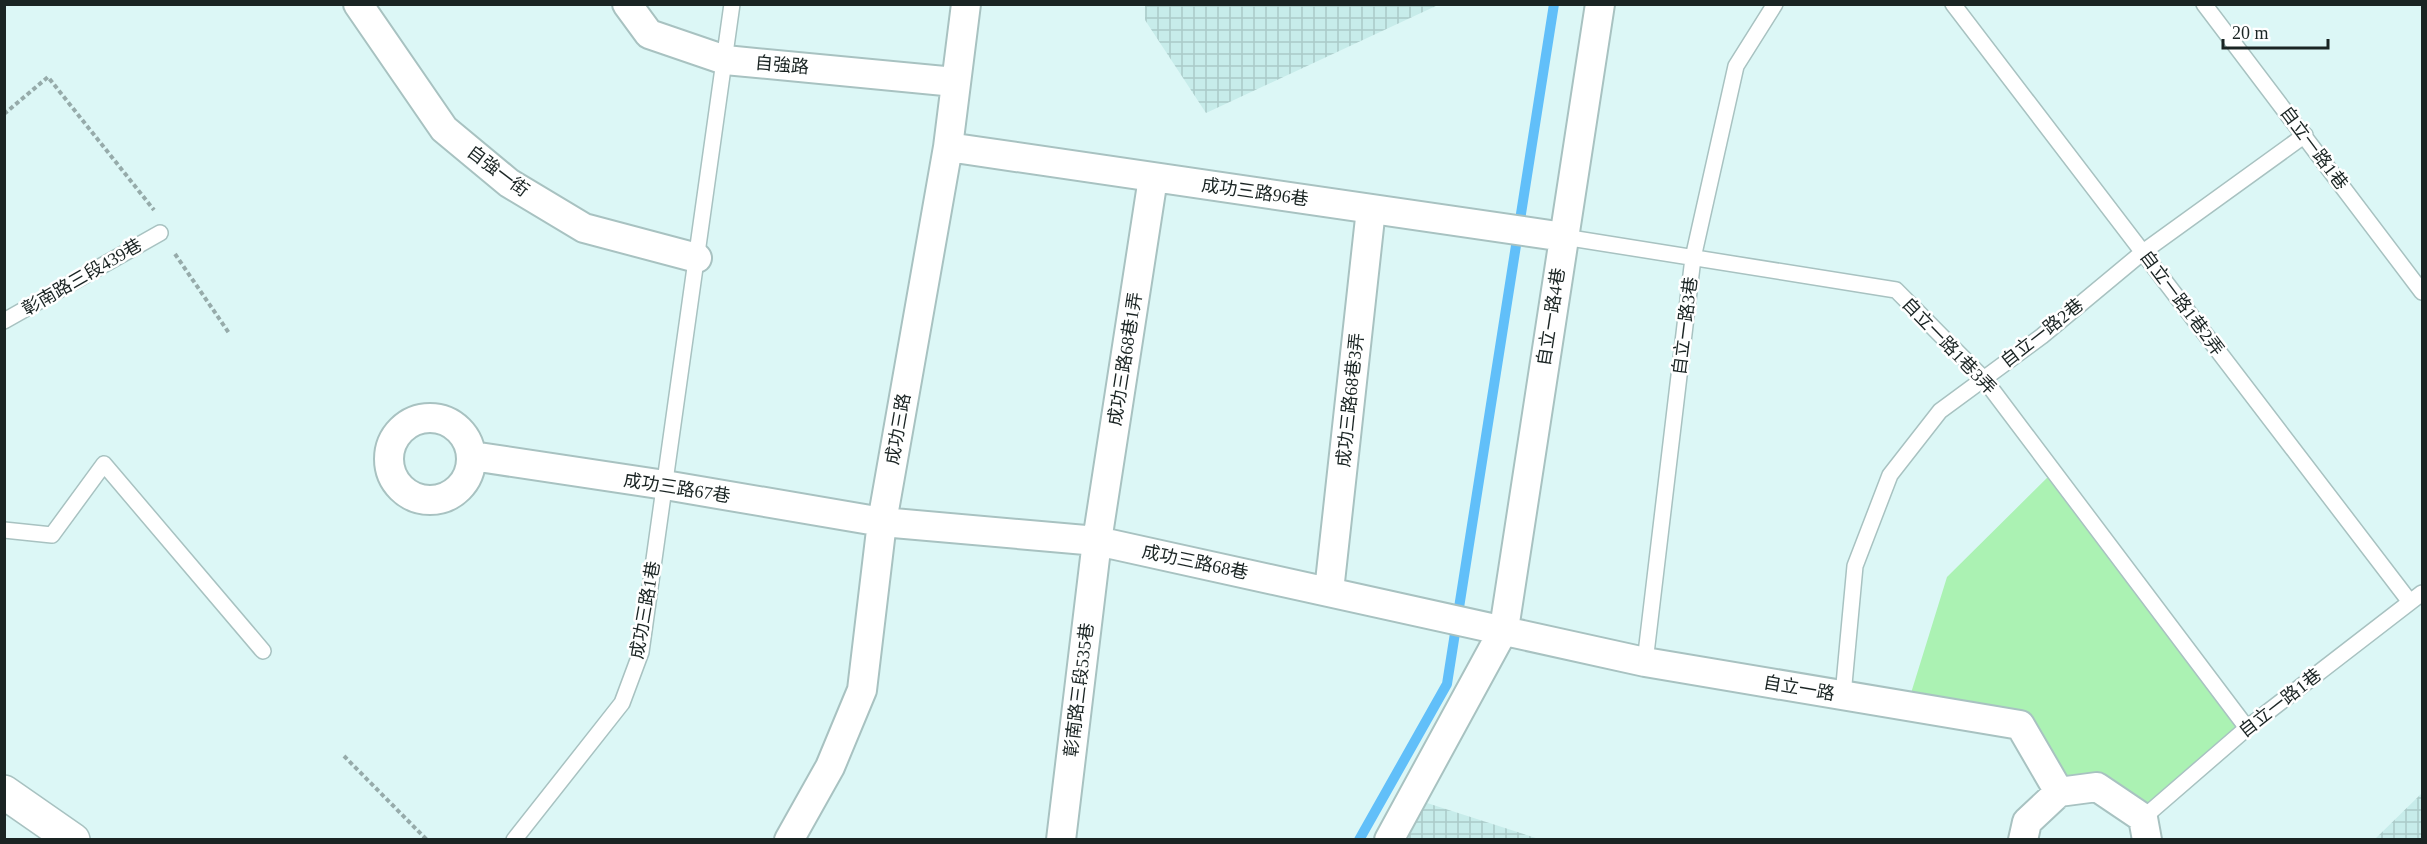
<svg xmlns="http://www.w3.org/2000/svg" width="2427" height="844" font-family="'Times New Roman','Noto Sans TC',serif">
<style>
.industrial{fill:url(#industrial-grid)}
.green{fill:#abf2b3}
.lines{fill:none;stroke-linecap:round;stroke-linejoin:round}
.stream{stroke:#61bff9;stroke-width:10}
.lane-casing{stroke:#a8c2c1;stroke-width:18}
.street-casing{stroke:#a8c2c1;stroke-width:32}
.primary-casing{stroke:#a8c2c1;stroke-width:36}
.path{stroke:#96abaa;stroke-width:4;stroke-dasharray:4.5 3;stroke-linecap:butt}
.lane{stroke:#fff;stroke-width:15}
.street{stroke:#fff;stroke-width:28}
.primary{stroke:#fff;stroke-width:33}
.labels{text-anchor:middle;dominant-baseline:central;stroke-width:5;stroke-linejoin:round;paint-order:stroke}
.street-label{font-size:18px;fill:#1a2423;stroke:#fff}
</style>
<defs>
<pattern id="industrial-grid" width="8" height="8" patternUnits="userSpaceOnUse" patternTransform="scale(1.5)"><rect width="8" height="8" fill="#c7ecea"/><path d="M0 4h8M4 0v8" fill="none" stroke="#aacac8"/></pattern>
</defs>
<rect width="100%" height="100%" fill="#dcf7f6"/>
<!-- industrial -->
<path class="industrial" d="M1145,5V4L1438,5L1206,113L1145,20Z
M2422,793V839H2375Z
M1427,803L1539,839H1407Z"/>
<!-- green -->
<path class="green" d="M2054,471L2247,728L2143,818L2097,787L2059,792L2020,725L1907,706L1947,577Z"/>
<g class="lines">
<!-- stream -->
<path class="stream" d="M1359,840L1447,684L1554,4"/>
<!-- lane casing -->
<g class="lane-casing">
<path id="lane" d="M1953,4L2410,602
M2204,4L2422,292
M1564,237L1896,290L1984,379L2247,728
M4,321L160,233
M4,530L52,535L104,464L263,651
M1645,662L1693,258L1736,66L1775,4
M1843,695L1855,566L1890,475L1940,411L2042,336L2143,252L2305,135
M2143,818L2247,728L2422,593
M514,840L622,703L641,652L732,4"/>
</g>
<!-- street casing -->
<g class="street-casing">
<path id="street" d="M358,4L444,129L509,183L584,228L697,258
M627,4L649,34L725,60L955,82
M948,147L1564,237
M389 459a41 41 0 1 1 82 0a41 41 0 1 1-82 0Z
M472,456L665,485L882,522L1097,541L1645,662L2020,725L2059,792
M1329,591L1371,209
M789,840L830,767L862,690L882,522L948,147L966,4
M1061,840L1097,541L1153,178
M1389,840L1504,629L1600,4
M2023,840L2027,822L2059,792L2097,787L2143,818L2147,840"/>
</g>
<!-- primary casing -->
<g class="primary-casing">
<path id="primary" d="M4,792L73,840"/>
</g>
<!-- path -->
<path class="path" d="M4,114L48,77L154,210
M175,254L229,333
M344,756L427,840"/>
<!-- lane -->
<use href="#lane" class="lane"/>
<!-- street -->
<use href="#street" class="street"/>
<!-- primary -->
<use href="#primary" class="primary"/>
</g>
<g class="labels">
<!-- street labels -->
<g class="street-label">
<text transform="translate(782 65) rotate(5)">自強路</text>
<text transform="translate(2314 148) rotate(53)">自立一路1巷</text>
<text transform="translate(498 171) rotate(37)">自強一街</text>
<text transform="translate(1255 192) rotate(8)">成功三路96巷</text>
<text transform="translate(82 277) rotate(-30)">彰南路三段439巷</text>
<text transform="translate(2182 303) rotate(53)">自立一路1巷2弄</text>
<text transform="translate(1551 317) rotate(-81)">自立一路4巷</text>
<text transform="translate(1685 326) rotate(-83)">自立一路3巷</text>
<text transform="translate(2042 333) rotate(-38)">自立一路2巷</text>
<text transform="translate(1949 346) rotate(46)">自立一路1巷3弄</text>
<text transform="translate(1125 359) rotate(-81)">成功三路68巷1弄</text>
<text transform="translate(1350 400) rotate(-84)">成功三路68巷3弄</text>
<text transform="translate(898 429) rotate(-80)">成功三路</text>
<text transform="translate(677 488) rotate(9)">成功三路67巷</text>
<text transform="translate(1195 562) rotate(12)">成功三路68巷</text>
<text transform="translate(645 610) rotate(-80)">成功三路1巷</text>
<text transform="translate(1799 688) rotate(10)">自立一路</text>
<text transform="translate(1079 690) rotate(-83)">彰南路三段535巷</text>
<text transform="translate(2280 703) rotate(-38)">自立一路1巷</text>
</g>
</g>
<!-- border -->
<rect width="2427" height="844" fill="none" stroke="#1a2423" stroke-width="12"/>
<!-- scale -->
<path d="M2223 39v9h105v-9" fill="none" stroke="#1a2423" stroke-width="3"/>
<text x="2232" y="39" font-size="18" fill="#1a2423" stroke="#ffffff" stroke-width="4.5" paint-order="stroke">20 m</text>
</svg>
